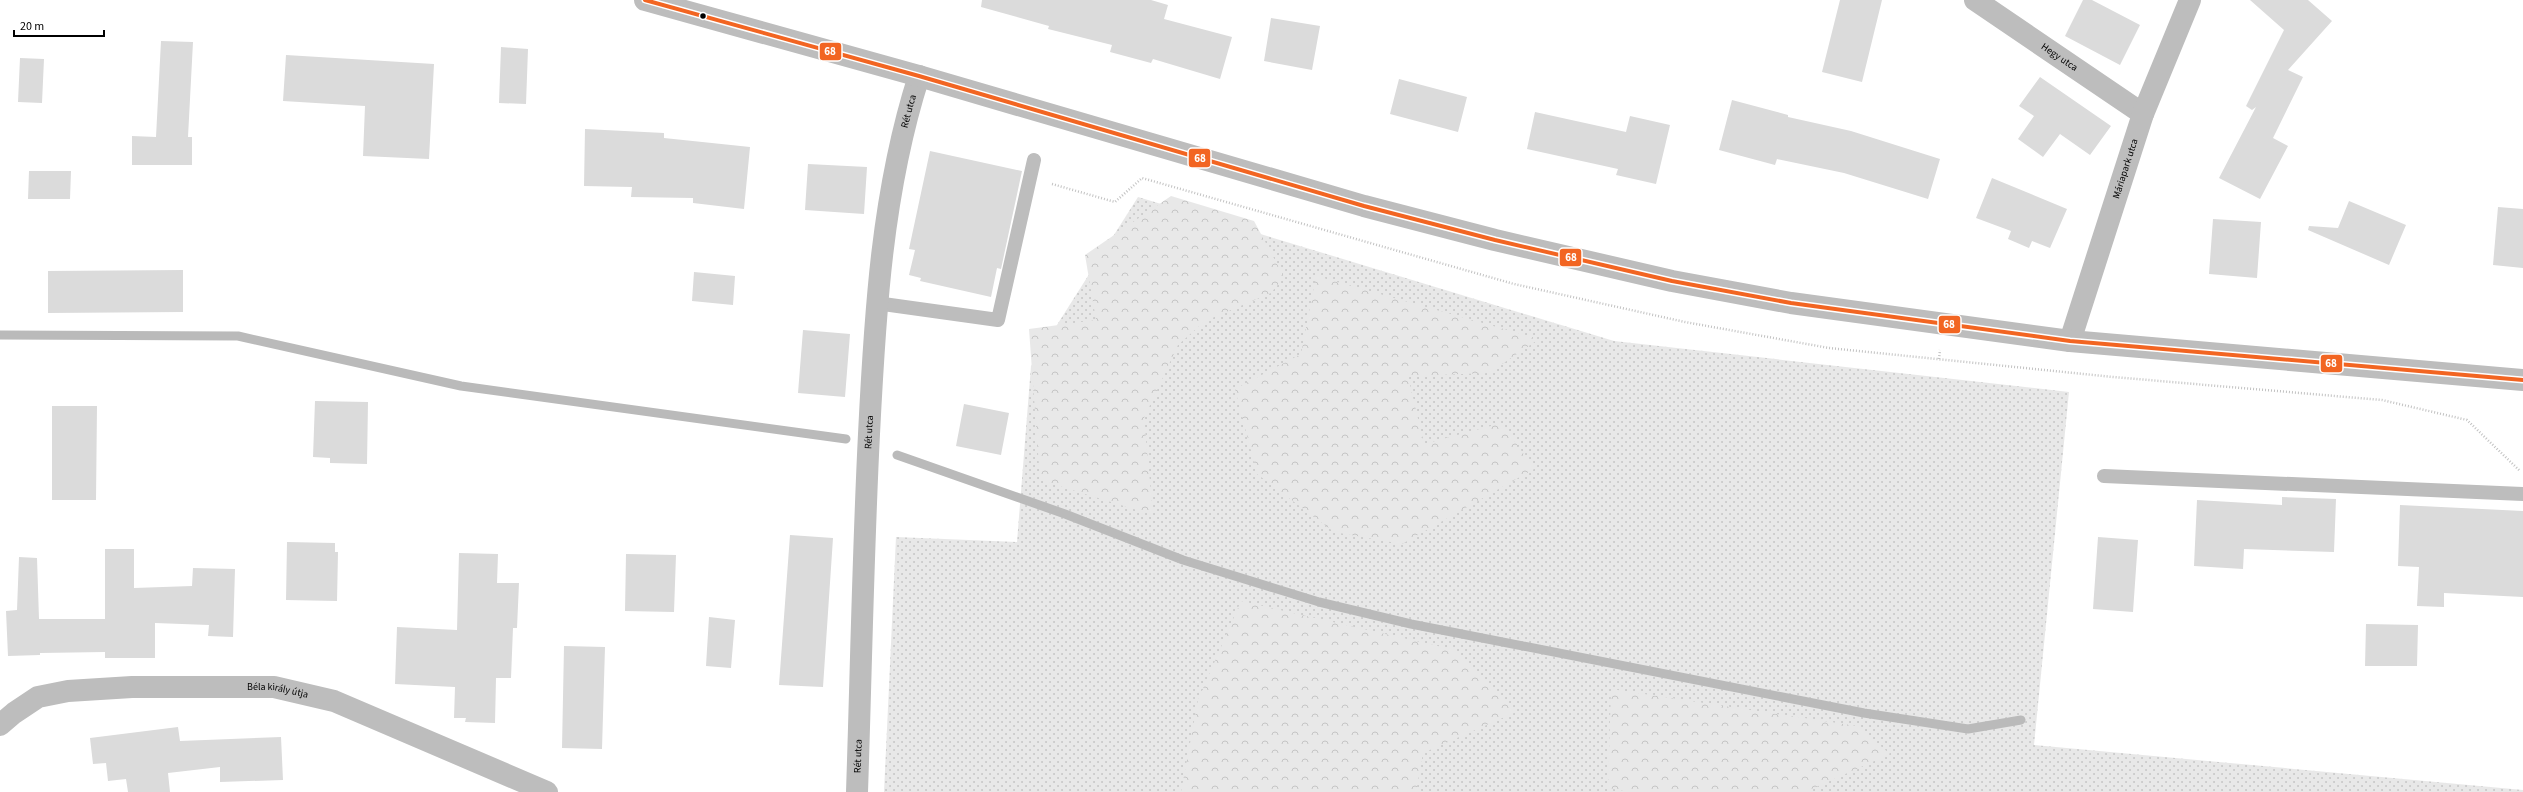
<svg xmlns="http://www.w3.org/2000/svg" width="2523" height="792" font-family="'Source Sans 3',sans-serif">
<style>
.grass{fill:url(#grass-dots)}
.forest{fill:url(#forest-crowns)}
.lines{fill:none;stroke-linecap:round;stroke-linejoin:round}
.stream{stroke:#bababa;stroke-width:9}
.building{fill:#dbdbdb}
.path{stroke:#c2c2c2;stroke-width:2.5;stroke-dasharray:1 2;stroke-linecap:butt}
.service{stroke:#bdbdbd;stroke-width:14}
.minor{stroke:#bdbdbd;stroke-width:22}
.primary{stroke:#bdbdbd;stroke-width:22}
.bus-1-casing{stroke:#fff;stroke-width:7}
.bus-1{stroke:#f26522;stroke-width:4}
.bus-dot{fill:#000;stroke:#fff;stroke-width:1.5}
.labels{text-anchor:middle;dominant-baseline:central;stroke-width:3;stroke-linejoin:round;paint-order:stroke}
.street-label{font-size:10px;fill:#000;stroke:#fff}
.line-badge{stroke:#fff;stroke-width:1.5}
.badge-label{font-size:11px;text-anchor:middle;font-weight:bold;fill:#fff}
</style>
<defs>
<pattern id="grass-dots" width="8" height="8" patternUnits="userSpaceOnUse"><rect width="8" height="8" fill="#e8e8e8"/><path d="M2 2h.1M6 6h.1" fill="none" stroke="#c5c5c5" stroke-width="1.8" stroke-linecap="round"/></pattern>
<pattern id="forest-crowns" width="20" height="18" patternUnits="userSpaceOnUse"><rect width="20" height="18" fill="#e8e8e8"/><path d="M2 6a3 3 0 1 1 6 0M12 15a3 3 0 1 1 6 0" fill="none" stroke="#c5c5c5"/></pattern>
</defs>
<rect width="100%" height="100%" fill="#fff"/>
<!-- grass -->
<path class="grass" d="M1138,197L1614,341L2069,392L2034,745L2523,790V792H884L896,537L1017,542L1031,366Z"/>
<!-- forest -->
<path class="forest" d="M1171,196L1254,221L1284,277L1271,293L1205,321L1178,345L1144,418L1153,515L1040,480L1029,329L1096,320L1085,255Z
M1316,276L1539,339L1489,373L1408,376L1424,444L1502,423L1534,469L1402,544L1334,532L1257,474L1235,389L1301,354Z
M1241,601L1451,649L1516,712L1423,753L1416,792H1181L1198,700Z
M1611,689L1857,726L1890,754L1805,792H1629L1608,788Z"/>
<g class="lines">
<!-- stream -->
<path class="stream" d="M0,335L238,336L461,386L846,439
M897,455L1065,514L1183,560L1319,602L1411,624L1864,713L1968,729L2021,720"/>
</g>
<!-- building -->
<path class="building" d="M982,0H1151L1168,5L1164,19L1232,37L1220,79L1153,59L1151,63L1110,52L1112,45L1048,29L1049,26L981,7Z
M1840,0H1882L1862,82L1822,72Z
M2083,0H2092L2140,25L2120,65L2065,36Z
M2250,0H2308L2332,21L2288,70L2303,77L2273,138L2288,146L2260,199L2219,178L2256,107L2252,110L2246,106L2284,30Z
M1271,18L1320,26L1312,70L1264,61Z
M161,41L193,42L188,137H192V165H132V136L156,137Z
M501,47L528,49L526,104L499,103Z
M286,55L434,64L429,159L363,156L365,106L283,101Z
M20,58L44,59L42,103L18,102Z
M2040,77L2111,126L2090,155L2060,134L2043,157L2018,139L2034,116L2019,106Z
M1399,79L1467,97L1458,132L1390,114Z
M1732,100L1788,115V117L1851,131L1940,159L1928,199L1844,173L1777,159L1775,165L1719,150Z
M1535,112L1626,132L1630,116L1670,125L1656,184L1616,175L1618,169L1527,149Z
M585,129L664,133V138L750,147L744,209L693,203V198L631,197L632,187L584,186Z
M930,151L1022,171L1001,269L997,268L991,297L920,281L921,278L909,275L915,250L909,249Z
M808,164L867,167L864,214L805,210Z
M29,171H71L70,199H28Z
M1992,178L2067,209L2050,248L2032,241L2029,248L2008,239L2011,231L1976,218Z
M2349,201L2406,225L2389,265L2308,230L2309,226L2338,228Z
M2498,207L2523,209V268L2493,265Z
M2213,219L2261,222L2257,278L2209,274Z
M183,270V312L48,313V271Z
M694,272L735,276L733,305L692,301Z
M803,330L850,334L845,397L798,393Z
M315,401L368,402L367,464L330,463V458L313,457Z
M964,404L1009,413L1001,455L956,446Z
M52,406H97L96,500H52Z
M2282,497L2336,499L2334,552L2244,549L2243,569L2194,566L2197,500L2282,505Z
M2400,505L2523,511V597L2444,593V607L2417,606L2419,567L2398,566Z
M790,535L833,538L823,687L779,685Z
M2098,537L2138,540L2133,612L2093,609Z
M287,542L335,543V552H338L337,601L286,600Z
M105,549H134V588L192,586L193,568L235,569L233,637L208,636L209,625L155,623V658H105V652L40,653V655L8,656L6,611L17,610L19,557L37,558L39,619H105Z
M459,553L498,554L497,583H519L517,628H513L511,678H496L495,723L465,722L466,718H454L455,687L395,684L397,627L457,630Z
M626,554L676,555L674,612L625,611Z
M709,617L735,620L731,668L706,666Z
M2366,624L2418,625L2417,666H2365Z
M564,646L605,647L602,749L562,748Z
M178,727L180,741L281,737L283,780L220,782V767L168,773L170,792H128L126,779L108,781L106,763L93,764L90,738Z"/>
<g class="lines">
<!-- path -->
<path class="path" d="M1052,184L1115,202L1142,178L1514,284L1685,322L1829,348L2113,377L2382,400L2467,420L2520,471
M1939,359L1940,350"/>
<!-- service -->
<path class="service" d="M876,303L998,320L1034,160
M2104,476L2523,494"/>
<!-- minor -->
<g class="minor">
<path id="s1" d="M1975,0L2143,114"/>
<path id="s2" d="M2070,341L2143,114L2190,0"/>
<path id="s3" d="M0,725L14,713L38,697L68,691L132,687H274L334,701L547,792"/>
<path id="s4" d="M857,792C861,673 863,553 869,434C875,313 882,191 919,76"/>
</g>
<!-- primary -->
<path class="primary" d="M645,0L919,76L1364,206L1495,240L1672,281L1791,303L2070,341L2523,380"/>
<!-- bus-1 casing -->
<g class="bus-1-casing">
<path id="bus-1" d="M645,0L919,76L1364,206L1495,240L1672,281L1791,303L2070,341L2523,380"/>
</g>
<!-- bus-1 -->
<use href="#bus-1" class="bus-1"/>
</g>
<!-- markers -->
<circle class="bus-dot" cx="703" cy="16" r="3.5"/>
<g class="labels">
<!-- street labels -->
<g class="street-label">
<text stroke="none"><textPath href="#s1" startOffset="102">Hegy utca</textPath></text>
<text stroke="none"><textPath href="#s4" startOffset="684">Rét utca</textPath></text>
<text stroke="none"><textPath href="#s2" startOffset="181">Máriapark utca</textPath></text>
<text stroke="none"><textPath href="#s4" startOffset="360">Rét utca</textPath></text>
<text stroke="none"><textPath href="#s3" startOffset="288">Béla király útja</textPath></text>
<text stroke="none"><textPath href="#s4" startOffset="36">Rét utca</textPath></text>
</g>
</g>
<g class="line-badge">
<rect x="819" y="42" width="23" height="19" rx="4" fill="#f26522"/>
<rect x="1188" y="148" width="23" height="20" rx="4" fill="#f26522"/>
<rect x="1559" y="248" width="23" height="19" rx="4" fill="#f26522"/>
<rect x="1938" y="315" width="23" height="19" rx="4" fill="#f26522"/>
<rect x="2320" y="354" width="23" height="19" rx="4" fill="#f26522"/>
</g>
<g class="badge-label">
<text x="830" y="55">68</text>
<text x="1200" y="162">68</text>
<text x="1571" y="261">68</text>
<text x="1949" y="328">68</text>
<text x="2331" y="367">68</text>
</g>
<!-- scale -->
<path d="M14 30v6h90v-6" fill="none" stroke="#000000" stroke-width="2"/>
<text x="20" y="30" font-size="12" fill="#000000" stroke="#ffffff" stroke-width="3" paint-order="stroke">20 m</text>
</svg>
